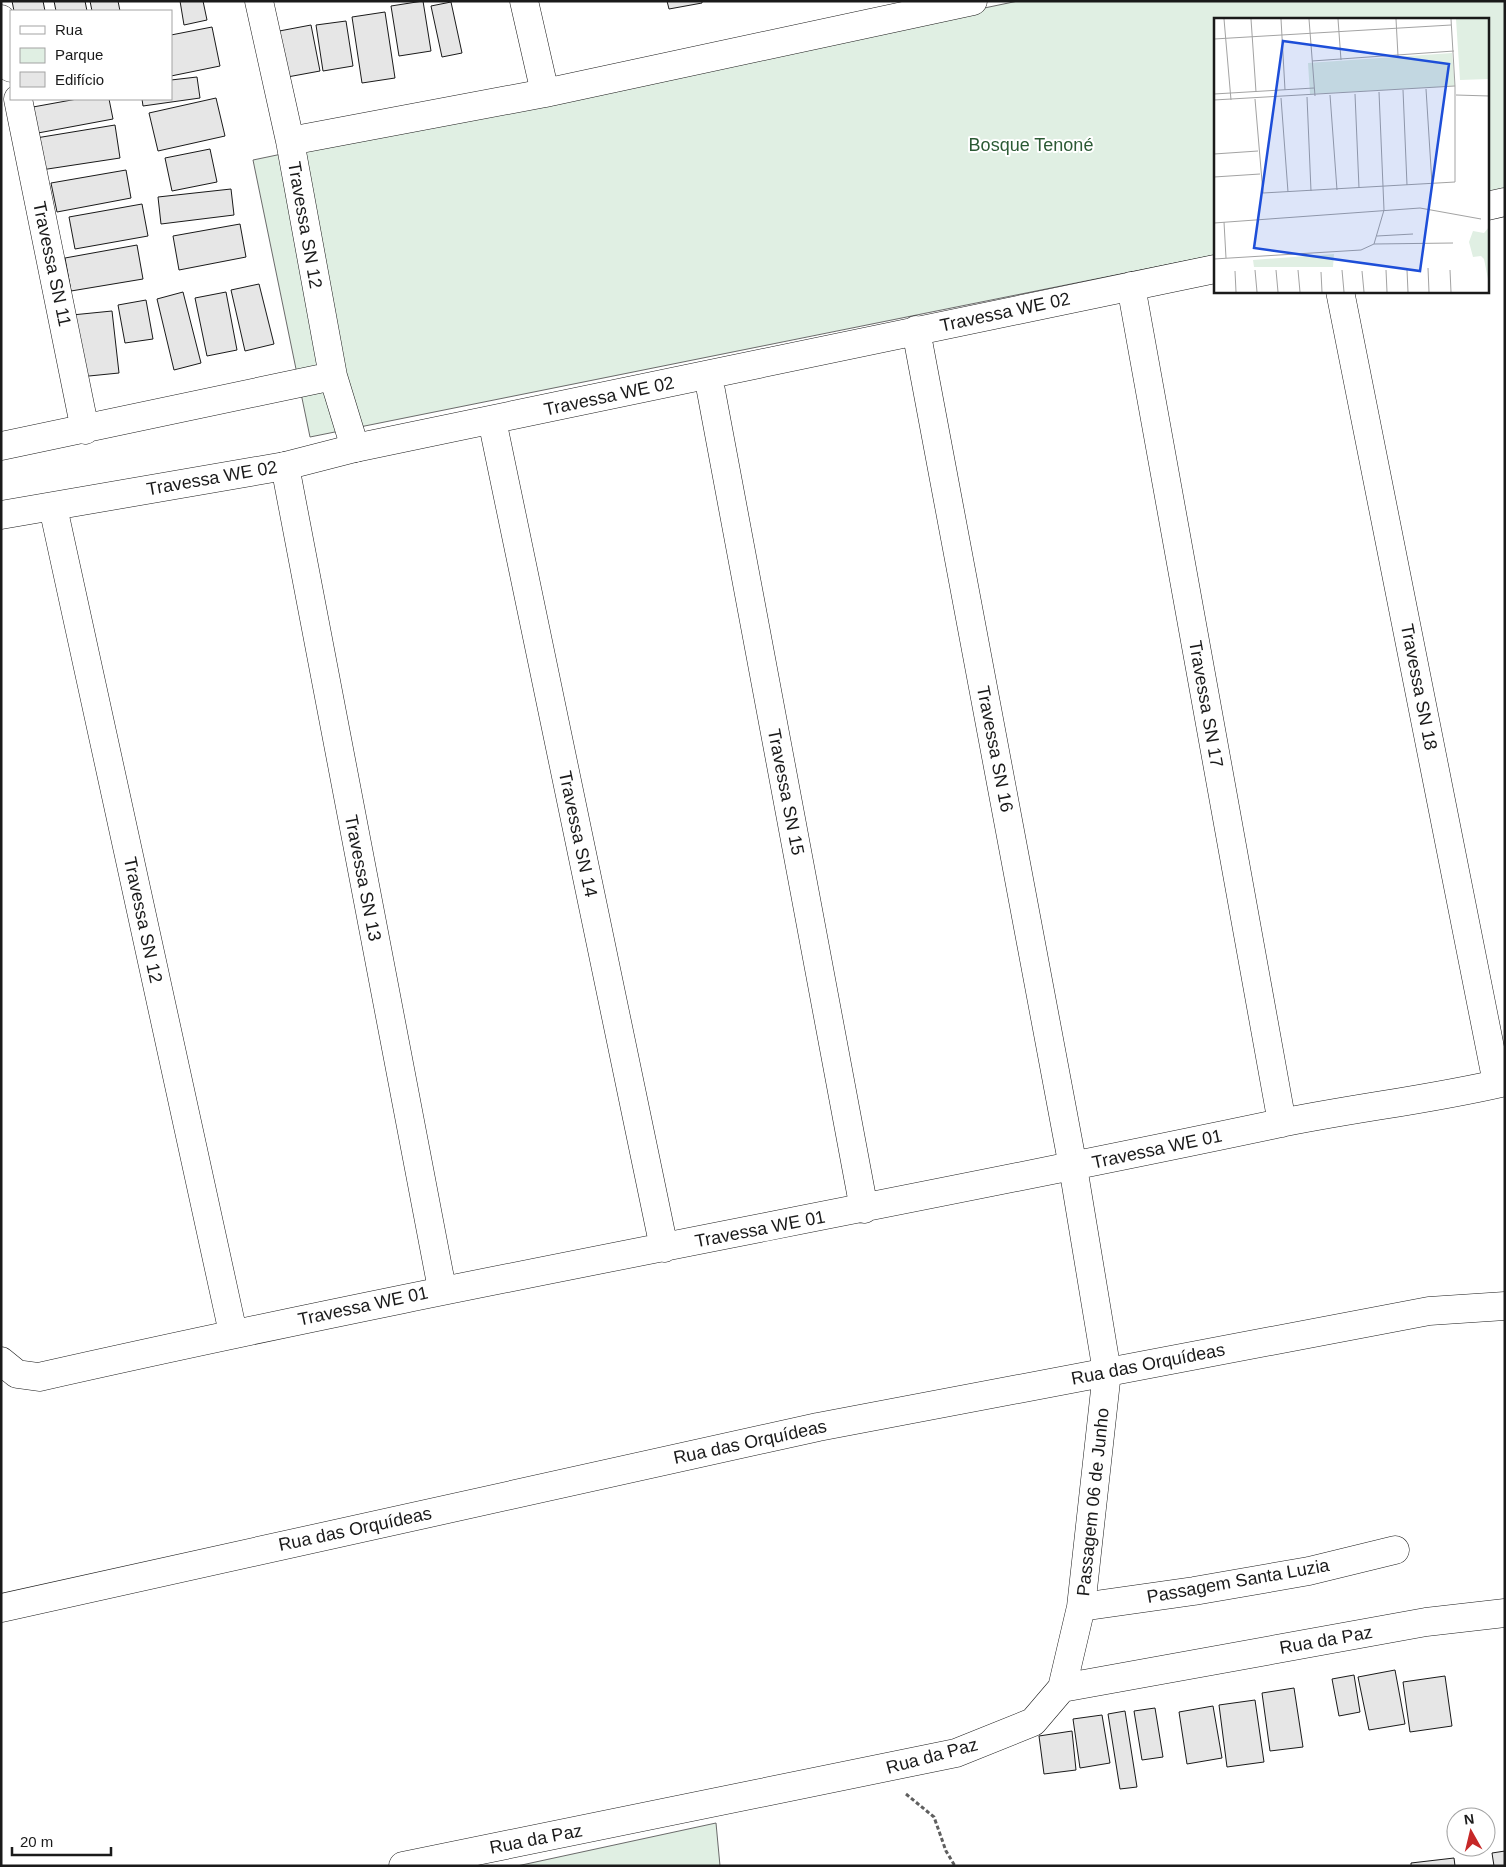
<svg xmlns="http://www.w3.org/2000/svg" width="1506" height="1867" font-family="Arial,sans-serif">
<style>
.green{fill:#e0efe3;stroke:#6a6a6a}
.building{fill:#e6e6e6;stroke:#1a1a1a}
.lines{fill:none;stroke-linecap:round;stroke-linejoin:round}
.minor-casing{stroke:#1a1a1a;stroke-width:29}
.tertiary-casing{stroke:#1a1a1a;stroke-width:29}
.path{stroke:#5f5f5f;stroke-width:3;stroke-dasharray:4 2.5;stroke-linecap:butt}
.minor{stroke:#fff;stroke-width:28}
.tertiary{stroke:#fff;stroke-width:28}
.labels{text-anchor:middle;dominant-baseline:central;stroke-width:4;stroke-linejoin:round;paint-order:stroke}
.park-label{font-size:18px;fill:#2b5a34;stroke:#fff}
.street-label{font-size:18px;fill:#1a1a1a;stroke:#fff}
.inset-road{fill:none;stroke:#a3a3a3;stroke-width:1}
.view{fill:#1d4ed8;fill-opacity:0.15;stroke:#1d4ed8;stroke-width:2.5}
.inset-edge{fill:none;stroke:#1a1a1a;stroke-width:2.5}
</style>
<rect width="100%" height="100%" fill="#fff"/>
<!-- green -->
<path class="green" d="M1018,1H1505V196L1487,200V19H1215V255L310,437L253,160Z
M716,1823L720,1866H517Z"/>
<!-- building -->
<path class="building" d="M12,1H43L45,11H14Z
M54,1H85L87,11H56Z
M90,1H118L120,11H92Z
M180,1H203L207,20L184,25Z
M423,1L431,51L399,56L391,6Z
M667,1H702V3L669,9Z
M451,2L462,53L442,57L431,6Z
M385,12L395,78L362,83L352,17Z
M346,21L353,66L323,71L316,25Z
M311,25L320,71L282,78L274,32Z
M212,27L220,66L171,76V35Z
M197,77L200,98L143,106L142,99H171V80Z
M216,98L225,136L158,151L149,113Z
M77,99H109L113,119L38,133L33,107Z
M115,125L120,158L41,170L36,138Z
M210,149L217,182L172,191L165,158Z
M126,170L131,198L57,212L51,183Z
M231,189L234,215L161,224L158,197Z
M142,204L148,236L75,249L69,217Z
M240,224L246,257L179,270L173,236Z
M137,245L143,279L71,291L65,258Z
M259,284L274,344L245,351L231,290Z
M183,292L201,363L174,370L157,299Z
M226,292L237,350L207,356L195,298Z
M146,300L153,339L125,343L118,305Z
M112,311L119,373L79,377L72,315Z
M1395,1670L1405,1724L1369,1730L1358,1677Z
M1354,1675L1360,1712L1339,1716L1332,1679Z
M1445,1676L1452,1726L1410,1732L1403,1682Z
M1294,1688L1303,1747L1270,1751L1262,1693Z
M1255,1700L1264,1762L1227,1767L1219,1705Z
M1213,1706L1222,1758L1187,1764L1179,1712Z
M1155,1708L1163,1757L1142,1760L1134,1711Z
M1125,1711L1137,1787L1120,1789L1108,1714Z
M1102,1715L1110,1763L1080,1768L1073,1719Z
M1072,1731L1076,1770L1044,1774L1039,1736Z
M1505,1851V1866H1494L1492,1853Z
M1454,1858L1455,1866H1411V1863Z"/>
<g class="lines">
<!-- minor casing -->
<g class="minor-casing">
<path id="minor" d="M259,1L290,141L333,376L355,448L1215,269
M524,1L545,93
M1,19L11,68
M18,99L85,430
M290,141L545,93L973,1
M1487,206L1505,202
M1131,286L1282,1123
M1340,291L1497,1083
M916,330L1073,1167L1107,1372L1081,1607L1062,1688
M708,375L864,1209
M492,420L664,1248
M1,446L333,376
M285,466L442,1289
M53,507L233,1333
M1,1361L17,1374L39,1377C450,1284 864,1211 1276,1124C1352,1108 1429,1100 1505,1082
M1081,1607L1194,1591L1309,1571L1395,1550
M1,1608L818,1427L1429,1311L1505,1306
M403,1866L956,1753L1033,1722L1062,1688L1426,1622L1505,1613"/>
</g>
<!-- tertiary casing -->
<g class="tertiary-casing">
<path id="tertiary" d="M1,515L285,466L355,448"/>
</g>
<!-- path -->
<path class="path" d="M906,1794L934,1817L946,1851L955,1866"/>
<!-- minor -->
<use href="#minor" class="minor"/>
<!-- tertiary -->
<use href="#tertiary" class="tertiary"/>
</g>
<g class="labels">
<!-- park labels -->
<g class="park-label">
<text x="1031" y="145">Bosque Tenoné</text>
</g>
<!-- street labels -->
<g class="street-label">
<text transform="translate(305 225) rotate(80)">Travessa SN 12</text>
<text transform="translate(52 264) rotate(78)">Travessa SN 11</text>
<text transform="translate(1005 312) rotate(-12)">Travessa WE 02</text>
<text transform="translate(609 396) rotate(-12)">Travessa WE 02</text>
<text transform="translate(212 478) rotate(-10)">Travessa WE 02</text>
<text transform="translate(1419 687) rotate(79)">Travessa SN 18</text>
<text transform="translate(1206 704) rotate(80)">Travessa SN 17</text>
<text transform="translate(995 749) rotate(79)">Travessa SN 16</text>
<text transform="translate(786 792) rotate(79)">Travessa SN 15</text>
<text transform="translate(578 834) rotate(78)">Travessa SN 14</text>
<text transform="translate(363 878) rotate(79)">Travessa SN 13</text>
<text transform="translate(143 920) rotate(78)">Travessa SN 12</text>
<text transform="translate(1157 1149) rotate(-12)">Travessa WE 01</text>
<text transform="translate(760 1229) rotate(-11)">Travessa WE 01</text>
<text transform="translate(363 1306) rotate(-12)">Travessa WE 01</text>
<text transform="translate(1148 1364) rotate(-11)">Rua das Orquídeas</text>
<text transform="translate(750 1442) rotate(-12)">Rua das Orquídeas</text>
<text transform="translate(1093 1502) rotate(-84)">Passagem 06 de Junho</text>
<text transform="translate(355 1529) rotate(-12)">Rua das Orquídeas</text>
<text transform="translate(1238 1581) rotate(-10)">Passagem Santa Luzia</text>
<text transform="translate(1326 1640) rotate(-10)">Rua da Paz</text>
<text transform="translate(932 1756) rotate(-15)">Rua da Paz</text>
<text transform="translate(536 1839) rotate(-11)">Rua da Paz</text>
</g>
</g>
<!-- overview -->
<g transform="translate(1214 18)">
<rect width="275" height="275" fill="#fff"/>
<path d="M242,1H275V61L246,62ZM238,35L241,68L96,76L94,45ZM275,209V266L270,241L267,238L259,239L255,224L259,213L270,215ZM120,236L119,249H40L39,242Z" fill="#e0efe3"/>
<path class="inset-road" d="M10,1L17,82M37,1L42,74M67,1L71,72M95,1L101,78M124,1L127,42M182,1L184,38M0,21L237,7M98,43L240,33M212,71L218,166M189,72L193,167M0,76L100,70M141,76L145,170M116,77L123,172M242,77L275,78M93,79L97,173M67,80L74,174M41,81L49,175L241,164V68L237,1M0,82L241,68M0,136L44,133M0,159L46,156M10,204L12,240M0,205L206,190L267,201M163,218L199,216M160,226L170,192L165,74M0,241L147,232L160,226L239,225M214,250L215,274M0,252V274M41,252L43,274M62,252L64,274M84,252L86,274M128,252L130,274M172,252L173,274M193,252L194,274M236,252L237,274M21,253L22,274M148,253L150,274M107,254L108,274"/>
<path class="view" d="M69,23L235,46L206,253L40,230Z"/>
<rect width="275" height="275" class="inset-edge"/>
</g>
<!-- border -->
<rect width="1506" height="1867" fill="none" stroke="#1a1a1a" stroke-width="5"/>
<!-- legend -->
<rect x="10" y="10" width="162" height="90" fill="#ffffff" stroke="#a3a3a3"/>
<rect x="20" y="26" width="25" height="8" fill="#ffffff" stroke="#a3a3a3"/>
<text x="55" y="35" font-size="15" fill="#1a1a1a">Rua</text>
<rect x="20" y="48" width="25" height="15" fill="#e0efe3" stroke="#a3a3a3"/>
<text x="55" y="60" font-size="15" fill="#1a1a1a">Parque</text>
<rect x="20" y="72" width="25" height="15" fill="#e6e6e6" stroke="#a3a3a3"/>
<text x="55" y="85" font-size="15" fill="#1a1a1a">Edifício</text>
<!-- north arrow -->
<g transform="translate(1471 1832) rotate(352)"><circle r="24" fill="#ffffff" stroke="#a3a3a3"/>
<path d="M0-4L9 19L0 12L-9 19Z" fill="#c62828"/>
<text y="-8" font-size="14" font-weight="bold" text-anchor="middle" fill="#1a1a1a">N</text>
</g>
<!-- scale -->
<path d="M12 1847v8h99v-8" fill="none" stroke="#1a1a1a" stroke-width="2.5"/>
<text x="20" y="1847" font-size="15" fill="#1a1a1a" stroke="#ffffff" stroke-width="4" paint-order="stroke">20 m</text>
</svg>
